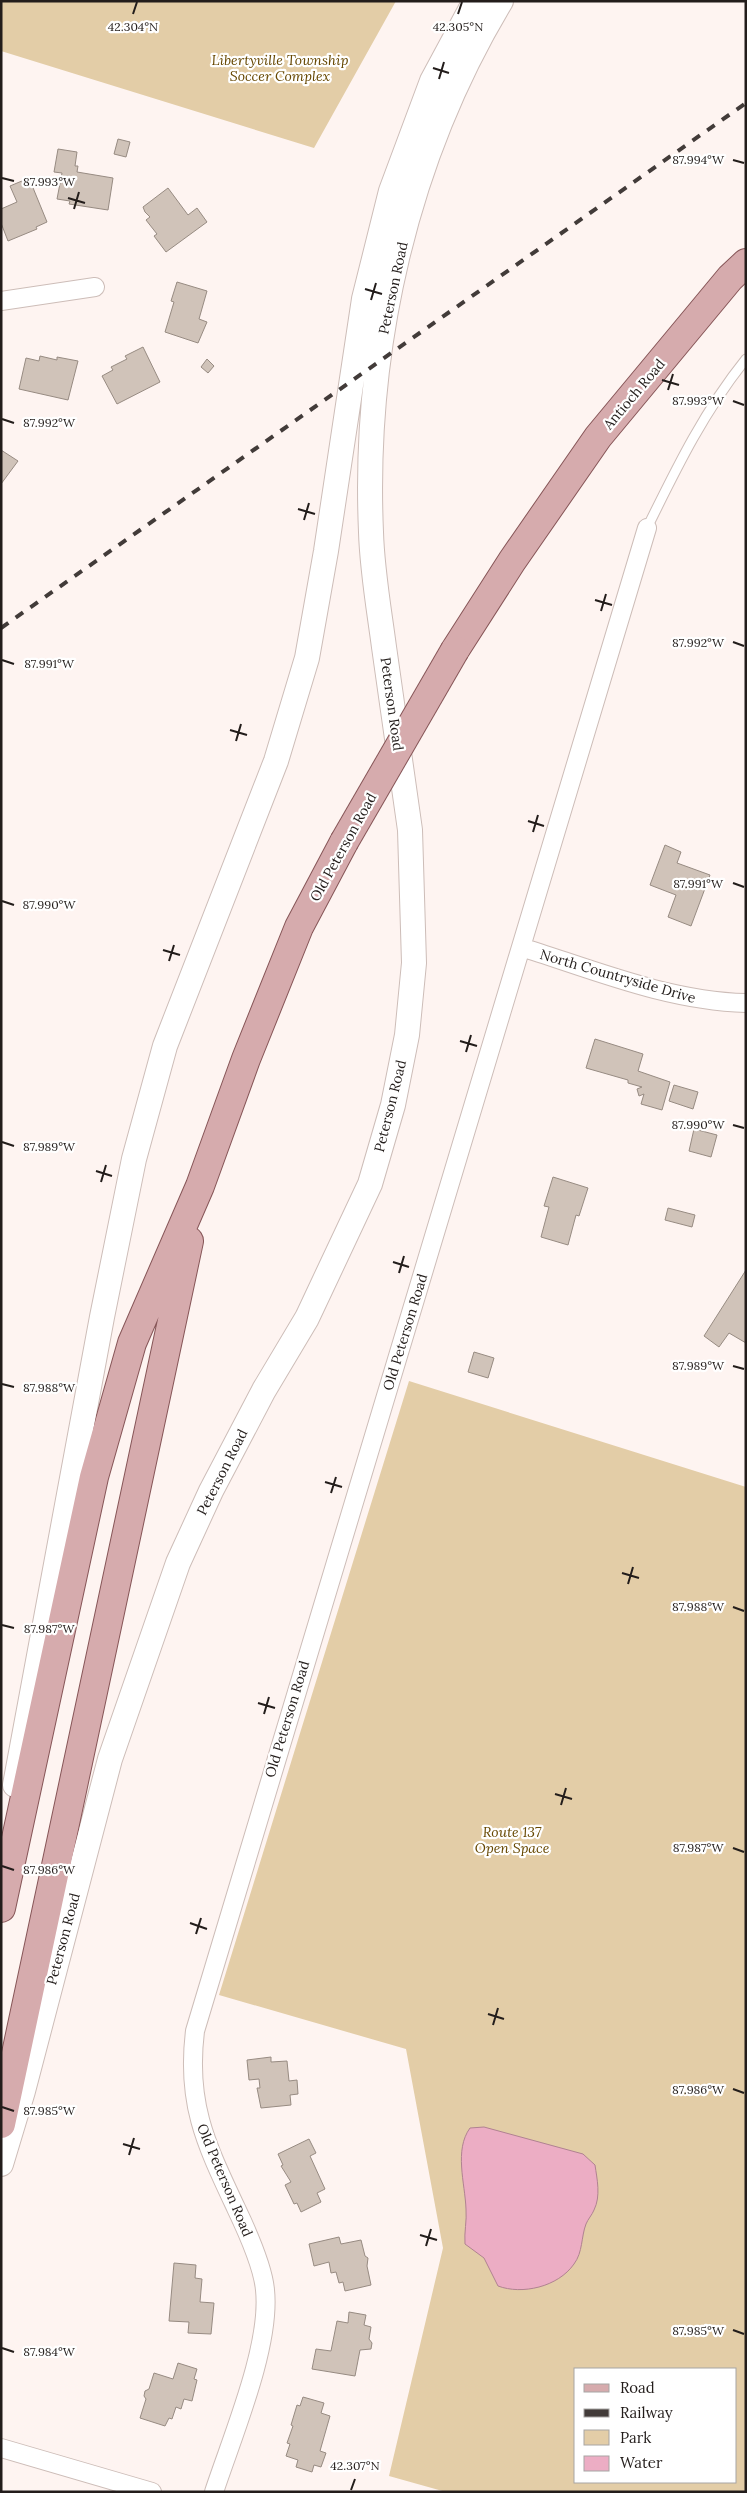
<svg xmlns="http://www.w3.org/2000/svg" width="747" height="2493" font-family="Lora,serif">
<style>
.green{fill:#e3cda7;fill-rule:evenodd}
.water{fill:#ecadc4;stroke:#b08291}
.building{fill:#d0c3b9;stroke:#978b82}
.lines{fill:none;stroke-linecap:round;stroke-linejoin:round}
.service-casing{stroke:#cdbdb8;stroke-width:11}
.minor-casing{stroke:#cdbdb8;stroke-width:20}
.secondary-casing{stroke:#cdbdb8;stroke-width:26}
.primary-casing{stroke:#865557;stroke-width:30}
.service{stroke:#fff;stroke-width:9}
.minor{stroke:#fff;stroke-width:18}
.secondary{stroke:#fff;stroke-width:24}
.primary{stroke:#d6abad;stroke-width:28}
.rail{stroke:#423b39;stroke-width:4;stroke-dasharray:9 9;stroke-linecap:butt}
.primary-bridge-casing{stroke:#865557;stroke-width:30;stroke-linecap:butt}
.primary-bridge{stroke:#d6abad;stroke-width:28}
.ticks{fill:none;stroke:#231d1b;stroke-width:2}
.labels{text-anchor:middle;dominant-baseline:central;stroke-width:4.5;stroke-linejoin:round;paint-order:stroke}
.park-label{font-size:14px;font-style:italic;fill:#664700;stroke:#fff}
.street-label{font-size:14px;fill:#231d1b;stroke:#fff}
.ticks-label{font-size:12px;text-anchor:middle;fill:#231d1b;stroke:#fff;stroke-width:4.5;stroke-linejoin:round;paint-order:stroke}
</style>
<rect width="100%" height="100%" fill="#fef4f1"/>
<!-- green -->
<path class="green" d="M1,1H396L314,148L1,51Z
M409,1381L746,1487V2492H446L389,2476L443,2248L406,2049L219,1995ZM576,2369H736V2482H576Z"/>
<!-- water -->
<path class="water" d="M484,2127L583,2154L595,2165C597,2179 601,2196 594,2210C592,2215 588,2219 586,2224C581,2237 583,2252 574,2264C558,2287 522,2295 498,2286L484,2258L465,2244C464,2232 467,2221 466,2209C465,2183 454,2150 470,2128Z"/>
<!-- building -->
<path class="building" d="M118,139L130,142L126,157L114,154Z
M58,149L77,152L75,166H78L77,172L113,178L108,210L69,204L70,201L57,199L62,173L54,172Z
M29,178L47,222L36,227L37,229L8,241L1,223V209L17,202L10,186Z
M168,188L188,215L197,208L207,222L166,252L154,236L157,234L146,220L150,217L145,212L143,207Z
M177,282L207,291L199,319L207,322L198,343L165,332L174,302L171,301Z
M143,347L160,382L117,404L102,376L113,370L111,367L127,359L125,356Z
M40,356L57,360V357L78,361L68,400L19,389L26,358L39,361Z
M207,359L214,366L208,373L201,367Z
M1,450L18,461L1,484Z
M665,845L681,852L677,863L710,875L691,926L668,917L676,895L650,885Z
M595,1039L643,1054L638,1071L670,1082L662,1110L641,1104L644,1094L639,1096L637,1089L642,1087L628,1083V1080L586,1068Z
M674,1085L698,1092L693,1109L669,1101Z
M694,1129L717,1135L711,1157L689,1151Z
M553,1177L588,1188L579,1216L576,1215L568,1245L541,1237L549,1207L544,1206Z
M668,1208L695,1215L692,1227L665,1220Z
M746,1270V1343L729,1333L719,1347L704,1336Z
M474,1352L494,1358L488,1378L468,1372Z
M271,2057V2062L287,2061L289,2081L297,2080L298,2094L290,2095L291,2105L261,2108L257,2088H260L259,2079L249,2080L247,2060Z
M309,2139L316,2153L310,2156L325,2189L317,2193L321,2202L301,2212L297,2203L294,2204L285,2185L291,2182L281,2166L283,2165L278,2154Z
M339,2237L341,2244L361,2240L365,2256L368,2258L367,2266L371,2285L345,2291L343,2282L339,2283L336,2272L331,2273L329,2262L314,2266L309,2244Z
M174,2263L196,2265L195,2278L202,2279L200,2302L214,2303L211,2334L188,2333L189,2322L169,2321Z
M349,2312L366,2315L364,2325L371,2327L369,2339L372,2343L371,2349L360,2350L355,2376L312,2369L316,2349L331,2351L337,2321L348,2323Z
M178,2363L197,2369L194,2379L197,2380L192,2401L184,2399L181,2409L176,2407L172,2419L169,2418L165,2426L140,2418L146,2399L144,2396L145,2391L149,2389L154,2373L173,2379Z
M303,2397L324,2403L321,2413L330,2416L320,2451L326,2453L321,2467L314,2465L312,2472L296,2467L298,2460L286,2456L290,2444L287,2443L293,2426L291,2425L297,2405L300,2406Z"/>
<g class="lines">
<!-- service casing -->
<g class="service-casing">
<path id="service" d="M647,528C676,469 704,411 746,359"/>
</g>
<!-- minor casing -->
<g class="minor-casing">
<path id="minor" d="M1,301L95,287
M521,947C594,970 668,1001 746,1003
M1,2448L152,2492
M214,2492C232,2437 271,2346 265,2290C263,2266 247,2231 236,2208C206,2144 186,2104 195,2031L647,528"/>
</g>
<!-- secondary casing -->
<g class="secondary-casing">
<path id="secondary" d="M15,1785L102,1317L134,1159L165,1046L276,761L307,658L326,551L364,299L391,191L432,81L475,1
M1,2164L23,2091L110,1759L178,1563L211,1491L264,1390L307,1318L370,1184L393,1105L407,1035L414,963L410,830C401,769 393,708 384,647C379,609 372,570 371,532C363,348 406,159 501,1"/>
</g>
<!-- primary casing -->
<g class="primary-casing">
<path id="primary" d="M455,650L512,561L598,437L730,278L746,263
M1,1908L94,1477L132,1343L200,1186L246,1059L299,927L344,842
M1,2124L189,1241"/>
</g>
<!-- service -->
<use href="#service" class="service"/>
<!-- minor -->
<use href="#minor" class="minor"/>
<!-- secondary -->
<use href="#secondary" class="secondary"/>
<!-- primary -->
<use href="#primary" class="primary"/>
<!-- rail -->
<path class="rail" d="M1,628L746,103"/>
<!-- primary-bridge casing -->
<g class="primary-bridge-casing">
<path id="primary-bridge" d="M344,842L455,650"/>
</g>
<!-- primary-bridge -->
<use href="#primary-bridge" class="primary-bridge"/>
</g>
<!-- ticks -->
<path class="ticks" d="M133,14L137,2M458,14L462,2M433,68L449,73M439,79L444,62M733,160L744,163M2,178L14,181M68,198L85,203M74,209L79,192M365,289L382,294M371,300L376,283M662,380L679,385M668,390L673,374M733,401L744,405M2,419L14,423M298,509L315,514M304,520L309,503M595,600L612,605M601,611L606,594M733,642L744,646M2,660L14,664M230,730L247,735M236,741L241,724M528,821L544,826M533,832L538,815M733,883L744,887M2,901L14,905M163,950L180,955M169,961L174,945M460,1041L477,1046M466,1052L471,1035M733,1125L744,1128M2,1142L14,1146M96,1171L112,1176M101,1182L106,1165M393,1262L409,1267M399,1273L404,1256M733,1366L744,1369M2,1384L14,1387M325,1482L342,1487M331,1493L336,1477M622,1573L639,1578M628,1584L633,1567M733,1607L744,1611M2,1625L14,1628M258,1703L275,1708M264,1714L269,1697M555,1794L572,1799M561,1805L566,1788M733,1848L744,1852M2,1866L14,1870M190,1923L207,1929M196,1934L201,1918M488,2014L504,2019M493,2025L498,2008M733,2089L744,2093M2,2107L14,2111M123,2144L140,2149M129,2155L134,2138M420,2235L437,2240M426,2246L431,2229M733,2330L744,2334M2,2348L14,2352M351,2490L355,2479"/>
<g class="labels">
<!-- park labels -->
<g class="park-label">
<text x="280" y="60">Libertyville Township<tspan x="280" dy="16">Soccer Complex</tspan></text>
<text x="512" y="1832">Route 137<tspan x="512" dy="16">Open Space</tspan></text>
</g>
<!-- street labels -->
<g class="street-label">
<text transform="translate(393 288) rotate(-78)">Peterson Road</text>
<text transform="translate(634 394) rotate(-50)">Antioch Road</text>
<text transform="translate(392 704) rotate(82)">Peterson Road</text>
<text transform="translate(343 847) rotate(-61)">Old Peterson Road</text>
<text transform="translate(618 976) rotate(16)">North Countryside Drive</text>
<text transform="translate(390 1106) rotate(-76)">Peterson Road</text>
<text transform="translate(405 1332) rotate(-73)">Old Peterson Road</text>
<text transform="translate(222 1472) rotate(-63)">Peterson Road</text>
<text transform="translate(287 1719) rotate(-73)">Old Peterson Road</text>
<text transform="translate(63 1939) rotate(-75)">Peterson Road</text>
<text transform="translate(225 2180) rotate(67)">Old Peterson Road</text>
</g>
</g>
<g class="ticks-label">
<text x="133" y="31">42.304°N</text>
<text x="458" y="31">42.305°N</text>
<text x="698" y="164">87.994°W</text>
<text x="49" y="186">87.993°W</text>
<text x="698" y="405">87.993°W</text>
<text x="49" y="427">87.992°W</text>
<text x="698" y="647">87.992°W</text>
<text x="49" y="668">87.991°W</text>
<text x="698" y="888">87.991°W</text>
<text x="49" y="909">87.990°W</text>
<text x="698" y="1129">87.990°W</text>
<text x="49" y="1151">87.989°W</text>
<text x="698" y="1370">87.989°W</text>
<text x="49" y="1392">87.988°W</text>
<text x="698" y="1611">87.988°W</text>
<text x="49" y="1633">87.987°W</text>
<text x="698" y="1852">87.987°W</text>
<text x="49" y="1874">87.986°W</text>
<text x="698" y="2094">87.986°W</text>
<text x="49" y="2115">87.985°W</text>
<text x="698" y="2335">87.985°W</text>
<text x="49" y="2356">87.984°W</text>
<text x="355" y="2470">42.307°N</text>
</g>
<!-- border -->
<rect width="747" height="2493" fill="none" stroke="#231d1b" stroke-width="5"/>
<!-- legend -->
<rect x="574" y="2368" width="162" height="115" fill="#ffffff" stroke="#a7a5a4"/>
<rect x="584" y="2384" width="25" height="8" fill="#d6abad" stroke="#a7a5a4"/>
<text x="620" y="2393" font-size="15" fill="#231d1b">Road</text>
<rect x="584" y="2409" width="25" height="8" fill="#423b39" stroke="#a7a5a4"/>
<text x="620" y="2418" font-size="15" fill="#231d1b">Railway</text>
<rect x="584" y="2430" width="25" height="15" fill="#e3cda7" stroke="#a7a5a4"/>
<text x="620" y="2443" font-size="15" fill="#231d1b">Park</text>
<rect x="584" y="2456" width="25" height="15" fill="#ecadc4" stroke="#a7a5a4"/>
<text x="620" y="2468" font-size="15" fill="#231d1b">Water</text>
</svg>
